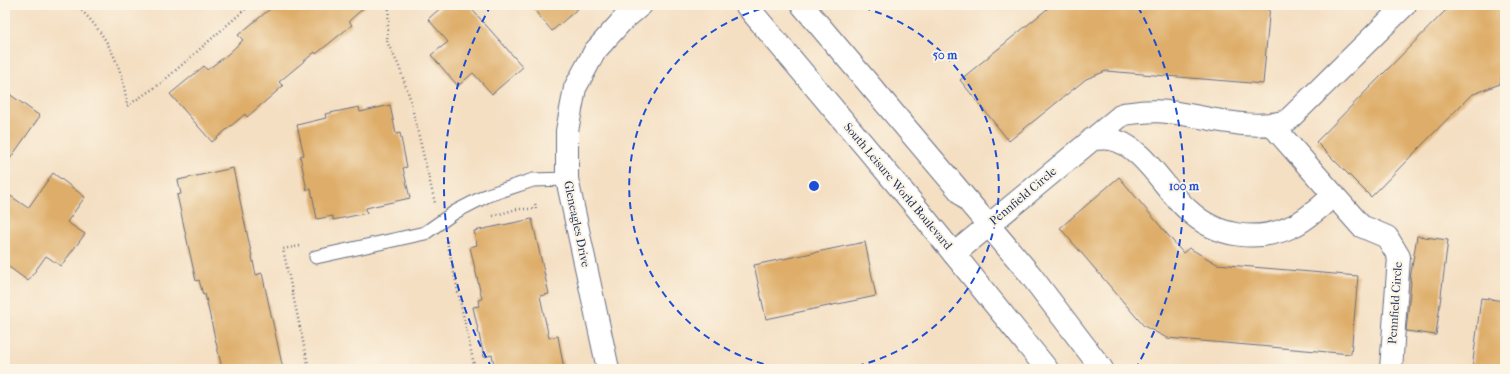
<svg xmlns="http://www.w3.org/2000/svg" width="1510" height="374" font-family="'IM FELL French Canon',serif">
<style>
.building{fill:#dead69}
.lines{fill:none;stroke-linecap:round;stroke-linejoin:round}
.service-casing{stroke:#676d81;stroke-width:15}
.minor-casing{stroke:#676d81;stroke-width:24}
.tertiary-casing{stroke:#676d81;stroke-width:24}
.path{stroke:#676d81;stroke-width:2.5;stroke-dasharray:1 3;stroke-linecap:butt}
.service{stroke:#fff;stroke-width:13}
.minor{stroke:#fff;stroke-width:22}
.tertiary{stroke:#fff;stroke-width:22}
.ring{fill:none;stroke:#1d4ed8;stroke-width:2;stroke-dasharray:7 5}
.labels{text-anchor:middle;dominant-baseline:central;stroke-width:4;stroke-linejoin:round;paint-order:stroke}
.street-label{font-size:12px;fill:#1b2f5e;stroke:#fcf5e5}
.centre{fill:#1d4ed8;stroke:#fcf5e5;stroke-width:2}
.ring-label{font-size:12px;text-anchor:middle;font-weight:bold;fill:#1d4ed8;stroke:#fcf5e5;stroke-width:4;stroke-linejoin:round;paint-order:stroke}
</style>
<rect width="100%" height="100%" fill="#fcf5e5"/>
<filter id="ink" filterUnits="userSpaceOnUse"><feTurbulence type="fractalNoise" baseFrequency=".025" numOctaves="2"/><feDisplacementMap in="SourceGraphic" scale="8" xChannelSelector="R" yChannelSelector="G"/><feConvolveMatrix kernelMatrix="1 2 1 2 8 2 1 2 1" color-interpolation-filters="sRGB"/></filter>
<filter id="wash" filterUnits="userSpaceOnUse"><feTurbulence type="fractalNoise" baseFrequency=".012" numOctaves="4" result="noise"/><feDisplacementMap in="SourceGraphic" scale="16" xChannelSelector="R" yChannelSelector="G"/><feGaussianBlur stdDeviation="0.9" result="paint"/><feColorMatrix in="noise" values="0 0 0 0 0 0 0 0 0 0 0 0 0 0 0 0 0 1.4 0 .05"/><feComposite in="paint" operator="in"/></filter>
<g filter="url(#wash)">
<rect width="100%" height="100%" fill="#f4dfc3"/>
<g id="blocks">
<!-- building -->
<path class="building" d="M275,5H367L349,21L352,25L316,54L315,52L279,82L283,86L247,117L245,114L212,142L170,94L204,66L207,70L227,55L243,40L238,35Z
M444,5H468L523,67L492,94L473,73L458,86L431,55L448,42L428,19Z
M530,5H582L552,31Z
M1052,5H1270L1263,84L1106,71L1086,79L1009,141L960,80Z
M1459,5H1505V77H1501L1500,84L1471,95L1371,197L1316,142L1445,11Z
M5,91L40,116L5,166Z
M390,105L396,134L400,133L407,167L403,168L410,198L366,208L367,213L333,220V216L317,219L311,189L307,190L300,156L304,155L297,125L326,118L325,114L359,107L360,112Z
M233,168L256,275L262,273L283,369H222L205,294L203,295L199,280L196,281L177,195L181,194L178,180Z
M53,173L85,197L67,222L85,234L61,266L46,256L28,281L5,264V192L28,208Z
M1119,177L1183,253L1189,248L1217,264L1358,276L1351,354L1167,338L1144,326L1060,228Z
M532,219L549,294L540,296L549,338L558,336L564,369H495L492,355L484,357L473,307L479,306L478,300L482,299L470,247L477,245L474,231Z
M1417,236L1448,240L1436,335L1406,331L1411,282L1410,279Z
M865,242L876,296L766,319L754,265Z
M1481,298L1505,301V369H1472Z"/>
</g>
</g>
<g filter="url(#ink)">
<use href="#blocks" fill-opacity="0" stroke="#676d81" stroke-width="1"/>
<g class="lines">
<!-- service casing -->
<g class="service-casing">
<path id="service" d="M316,257L425,233L455,212L488,195L533,180L567,179"/>
</g>
<!-- minor casing -->
<g class="minor-casing">
<path id="minor" d="M1272,125L1361,226L1387,237L1399,257L1391,369
M1092,139C1098,139 1104,138 1110,139C1142,144 1165,190 1188,210C1216,237 1258,243 1293,226C1308,219 1321,206 1334,195
M954,254L1123,114C1138,112 1153,110 1168,112C1208,116 1248,132 1287,121L1405,5"/>
</g>
<!-- tertiary casing -->
<g class="tertiary-casing">
<path id="tertiary" d="M746,5L916,207L1047,369
M802,5L1029,273L1102,369
M608,369L567,179V131L575,88L595,51L622,21L641,5"/>
</g>
<!-- path -->
<path class="path" d="M76,5C106,33 123,65 127,106L160,84L250,5
M389,5L387,42L398,64L409,95L435,203
M493,216L517,209H536L535,203
M447,241L475,369
M300,246L283,249L309,369"/>
<!-- service -->
<use href="#service" class="service"/>
<!-- minor -->
<use href="#minor" class="minor"/>
<!-- tertiary -->
<use href="#tertiary" class="tertiary"/>
</g>
</g>
<!-- distance rings -->
<g class="ring">
<path d="M787 369A185 185 0 0 1 776 5M852 5A185 185 0 0 1 841 369"/>
<path d="M492 368A370 370 0 0 1 490 7M1138 7A370 370 0 0 1 1136 368"/>
</g>
<g class="labels">
<!-- street labels -->
<g class="street-label">
<text transform="translate(898 186) rotate(50)">South Leisure World Boulevard</text>
<text transform="translate(1023 196) rotate(-40)">Pennfield Circle</text>
<text transform="translate(577 224) rotate(78)">Gleneagles Drive</text>
<text transform="translate(1395 303) rotate(-86)">Pennfield Circle</text>
</g>
</g>
<circle cx="814" cy="186" r="6" class="centre"/>
<g class="ring-label">
<text x="945" y="59">50 m</text>
<text x="1184" y="190">100 m</text>
</g>
<!-- margin -->
<rect width="1510" height="374" fill="none" stroke="#fcf5e5" stroke-width="20"/>
</svg>
